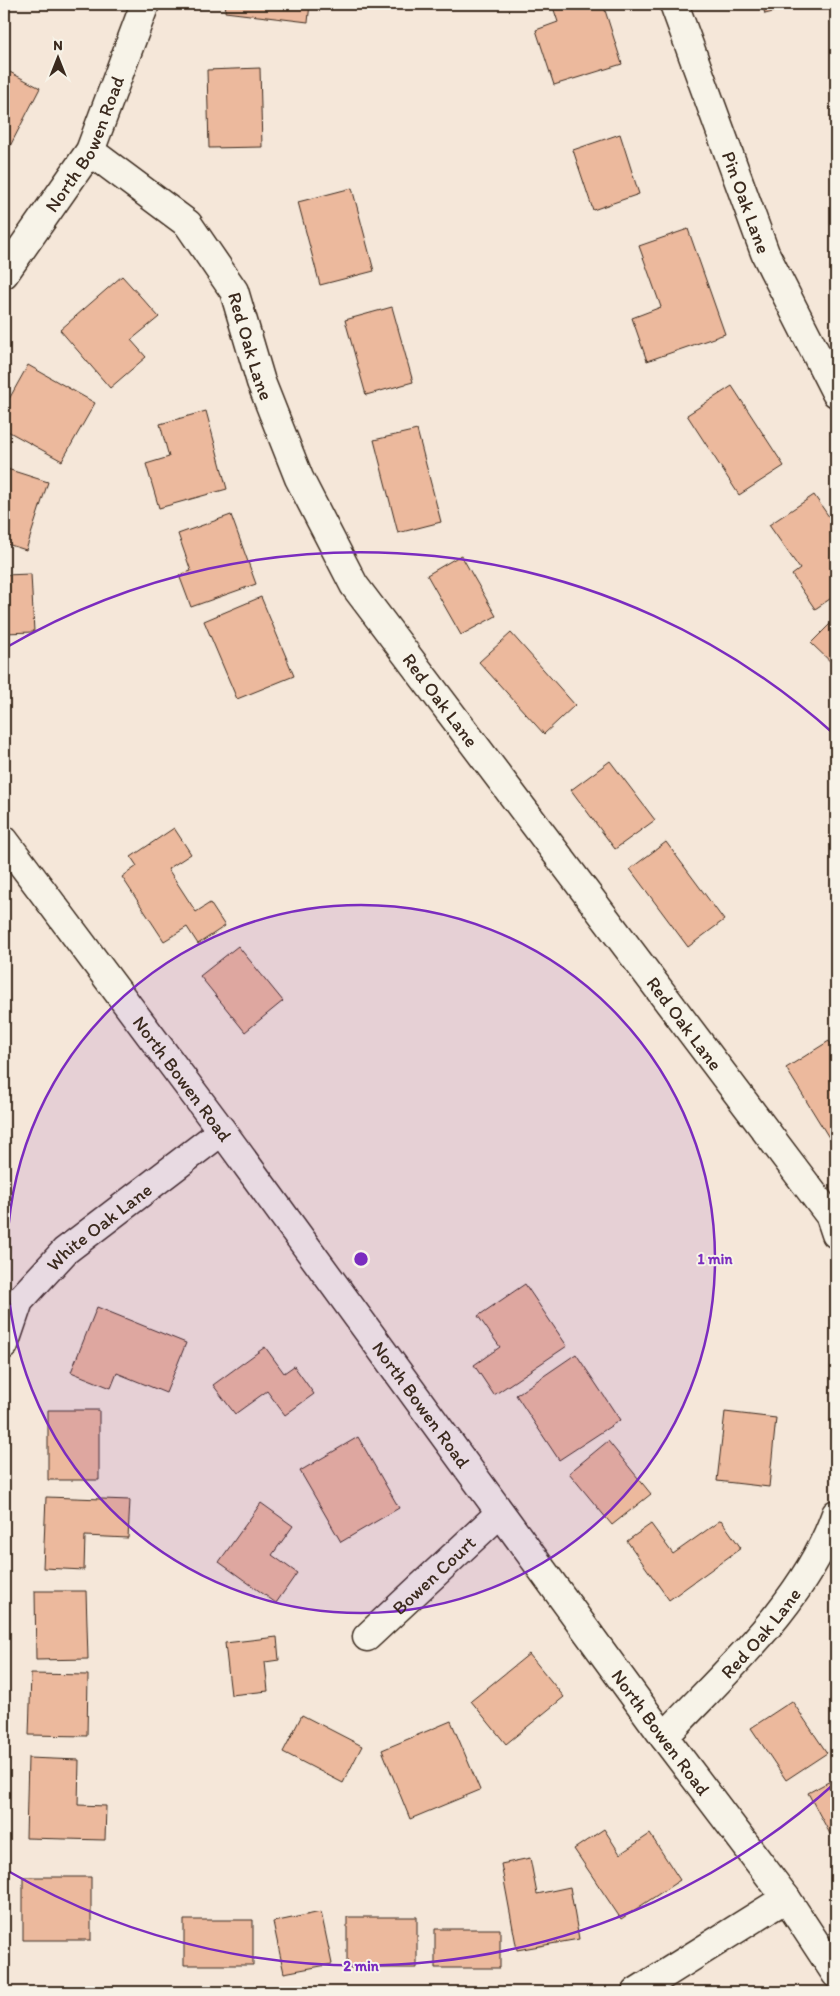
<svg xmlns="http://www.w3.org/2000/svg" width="840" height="1996" font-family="Itim,sans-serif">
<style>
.building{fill:#ecb99d;stroke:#3b2a1e}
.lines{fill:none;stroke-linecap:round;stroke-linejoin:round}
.minor-casing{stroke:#3b2a1e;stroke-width:31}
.minor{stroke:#f7f3e8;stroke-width:28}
.ring{fill:none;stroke:#7b2cbf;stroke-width:2.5}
.labels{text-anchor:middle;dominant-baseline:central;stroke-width:4;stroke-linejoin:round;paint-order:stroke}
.street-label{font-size:19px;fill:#3b2a1e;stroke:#f7f3e8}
.centre{fill:#7b2cbf;stroke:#f7f3e8;stroke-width:2.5}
.ring-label{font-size:15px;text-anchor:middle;font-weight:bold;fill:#7b2cbf;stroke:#f7f3e8;stroke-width:4;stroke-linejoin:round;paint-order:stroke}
</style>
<rect width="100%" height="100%" fill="#f5e7d9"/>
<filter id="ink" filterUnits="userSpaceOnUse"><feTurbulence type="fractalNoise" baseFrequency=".02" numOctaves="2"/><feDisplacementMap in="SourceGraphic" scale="10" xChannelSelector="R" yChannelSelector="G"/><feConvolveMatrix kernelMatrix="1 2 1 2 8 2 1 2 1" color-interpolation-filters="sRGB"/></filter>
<g filter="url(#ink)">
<!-- building -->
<path class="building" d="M226,4H310L308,22L225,12Z
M552,4H603L622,64L554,85L536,30L558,22Z
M762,4H804L765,14Z
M260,68L262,147L209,148L207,70Z
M4,69L40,88L8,150L4,148Z
M620,134L639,194L593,210L573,150Z
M352,188L374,271L320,285L298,202Z
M688,229L725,334L647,361L632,318L661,307L639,246Z
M122,276L159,317L131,340L146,357L110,388L60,330Z
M392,307L413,382L366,395L345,320Z
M28,365L95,403L62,461L4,429V408Z
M732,386L784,466L739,495L687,415Z
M206,411L227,489L159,508L146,464L169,457L160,424Z
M417,430L441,522L398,533L374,440Z
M4,468L48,482L26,550L4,543Z
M814,495L836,527V595L815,609L792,575L800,569L769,525Z
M231,515L256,584L191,607L179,575L191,571L178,534Z
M461,555L496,616L461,635L427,575Z
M31,574L34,632L4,633V575Z
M261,597L294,676L237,699L204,621Z
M836,618V667L811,643Z
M511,633L575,705L544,734L479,662Z
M610,761L655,820L615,849L571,790Z
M174,828L191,854L168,869L196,912L210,903L225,926L198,944L187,927L164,941L122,877L137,866L131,857Z
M666,842L724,920L688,947L630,869Z
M238,946L283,1001L245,1032L200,976Z
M829,1041L836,1053V1149L786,1068Z
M525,1284L567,1346L494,1395L474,1365L500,1347L478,1316Z
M97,1307L186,1343L166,1393L117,1373L111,1388L71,1372Z
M265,1347L284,1373L294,1366L314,1394L285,1415L267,1391L235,1414L213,1385Z
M576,1354L620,1420L559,1460L516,1395Z
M48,1410H99V1480H48Z
M725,1412L776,1418L769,1487L717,1481Z
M358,1437L399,1508L341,1542L300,1471Z
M608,1441L651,1494L612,1525L569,1473Z
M46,1497L130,1500L128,1538L85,1536L84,1570L43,1568Z
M261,1503L293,1526L272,1555L297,1573L276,1603L219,1562Z
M721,1520L741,1548L669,1600L627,1541L651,1524L673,1554Z
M35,1591H86L88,1659L36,1660Z
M277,1637L279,1660L265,1662L268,1691L231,1695L225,1643Z
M529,1654L564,1697L506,1744L471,1701Z
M31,1674L88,1675L87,1736L29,1735Z
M792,1701L827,1753L786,1780L751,1728Z
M302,1715L362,1746L343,1783L283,1752Z
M451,1721L480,1790L410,1819L382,1750Z
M28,1758L79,1760L78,1805L106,1806L105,1840L26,1838Z
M836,1778V1845L808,1793Z
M604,1829L620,1854L650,1834L680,1880L621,1919L574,1849Z
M530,1858L537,1894L570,1887L579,1939L517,1950L501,1864Z
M23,1877H91V1940H23Z
M321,1912L332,1964L284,1973L273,1922Z
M347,1917H417V1968H347Z
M184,1920H253V1965H184Z
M435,1929H500V1968H435Z"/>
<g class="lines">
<!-- minor casing -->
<g class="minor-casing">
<g id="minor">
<path id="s1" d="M674,4L765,253L836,393"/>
<path id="s2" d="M90,151L188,224L234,291L261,382L299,478L354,585L830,1216L836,1234"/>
<path id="s3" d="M4,274L90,151L145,4"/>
<path id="s4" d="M4,840L222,1131L664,1737L786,1898L836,1974"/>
<path id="s5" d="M4,1345L19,1301L65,1251L222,1131"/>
<path id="s6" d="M367,1637L500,1513"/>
<path id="s7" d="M664,1737C727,1670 805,1602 836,1514"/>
<path d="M636,1992L786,1898"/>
</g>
</g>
<!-- minor -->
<use href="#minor" class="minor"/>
</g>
</g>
<!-- distance rings -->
<circle cx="361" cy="1259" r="354" fill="#7b2cbf" fill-opacity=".12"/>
<g class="ring">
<circle cx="361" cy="1259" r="354"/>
<path d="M834 1784A707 707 0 0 1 8 1871M7 647A707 707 0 0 1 834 734"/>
</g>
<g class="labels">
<!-- street labels -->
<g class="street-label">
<text stroke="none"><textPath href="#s3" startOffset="154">North Bowen Road</textPath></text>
<text stroke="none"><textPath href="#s1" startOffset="211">Pin Oak Lane</textPath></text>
<text stroke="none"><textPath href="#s2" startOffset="261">Red Oak Lane</textPath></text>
<text stroke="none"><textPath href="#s2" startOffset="666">Red Oak Lane</textPath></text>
<text stroke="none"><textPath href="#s2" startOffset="1071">Red Oak Lane</textPath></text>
<text stroke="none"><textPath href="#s4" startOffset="298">North Bowen Road</textPath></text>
<text stroke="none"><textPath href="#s5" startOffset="156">White Oak Lane</textPath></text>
<text stroke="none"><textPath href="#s4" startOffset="702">North Bowen Road</textPath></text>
<text stroke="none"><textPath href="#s6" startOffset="91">Bowen Court</textPath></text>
<text stroke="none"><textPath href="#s7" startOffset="142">Red Oak Lane</textPath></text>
<text stroke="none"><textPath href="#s4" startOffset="1108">North Bowen Road</textPath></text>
</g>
</g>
<circle cx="361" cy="1259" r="8" class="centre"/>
<g class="ring-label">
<text x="715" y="1264">1 min</text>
<text x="361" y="1971">2 min</text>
</g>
<!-- margin -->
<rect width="840" height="1996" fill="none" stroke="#f7f3e8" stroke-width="20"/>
<rect x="10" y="10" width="820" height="1976" fill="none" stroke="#3b2a1e" stroke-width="2" filter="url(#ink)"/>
<!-- north arrow -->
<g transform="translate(58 58)" stroke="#f7f3e8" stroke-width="4" paint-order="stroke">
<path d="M0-4L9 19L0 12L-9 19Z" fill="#3b2a1e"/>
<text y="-8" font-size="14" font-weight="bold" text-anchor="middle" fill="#3b2a1e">N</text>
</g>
</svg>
